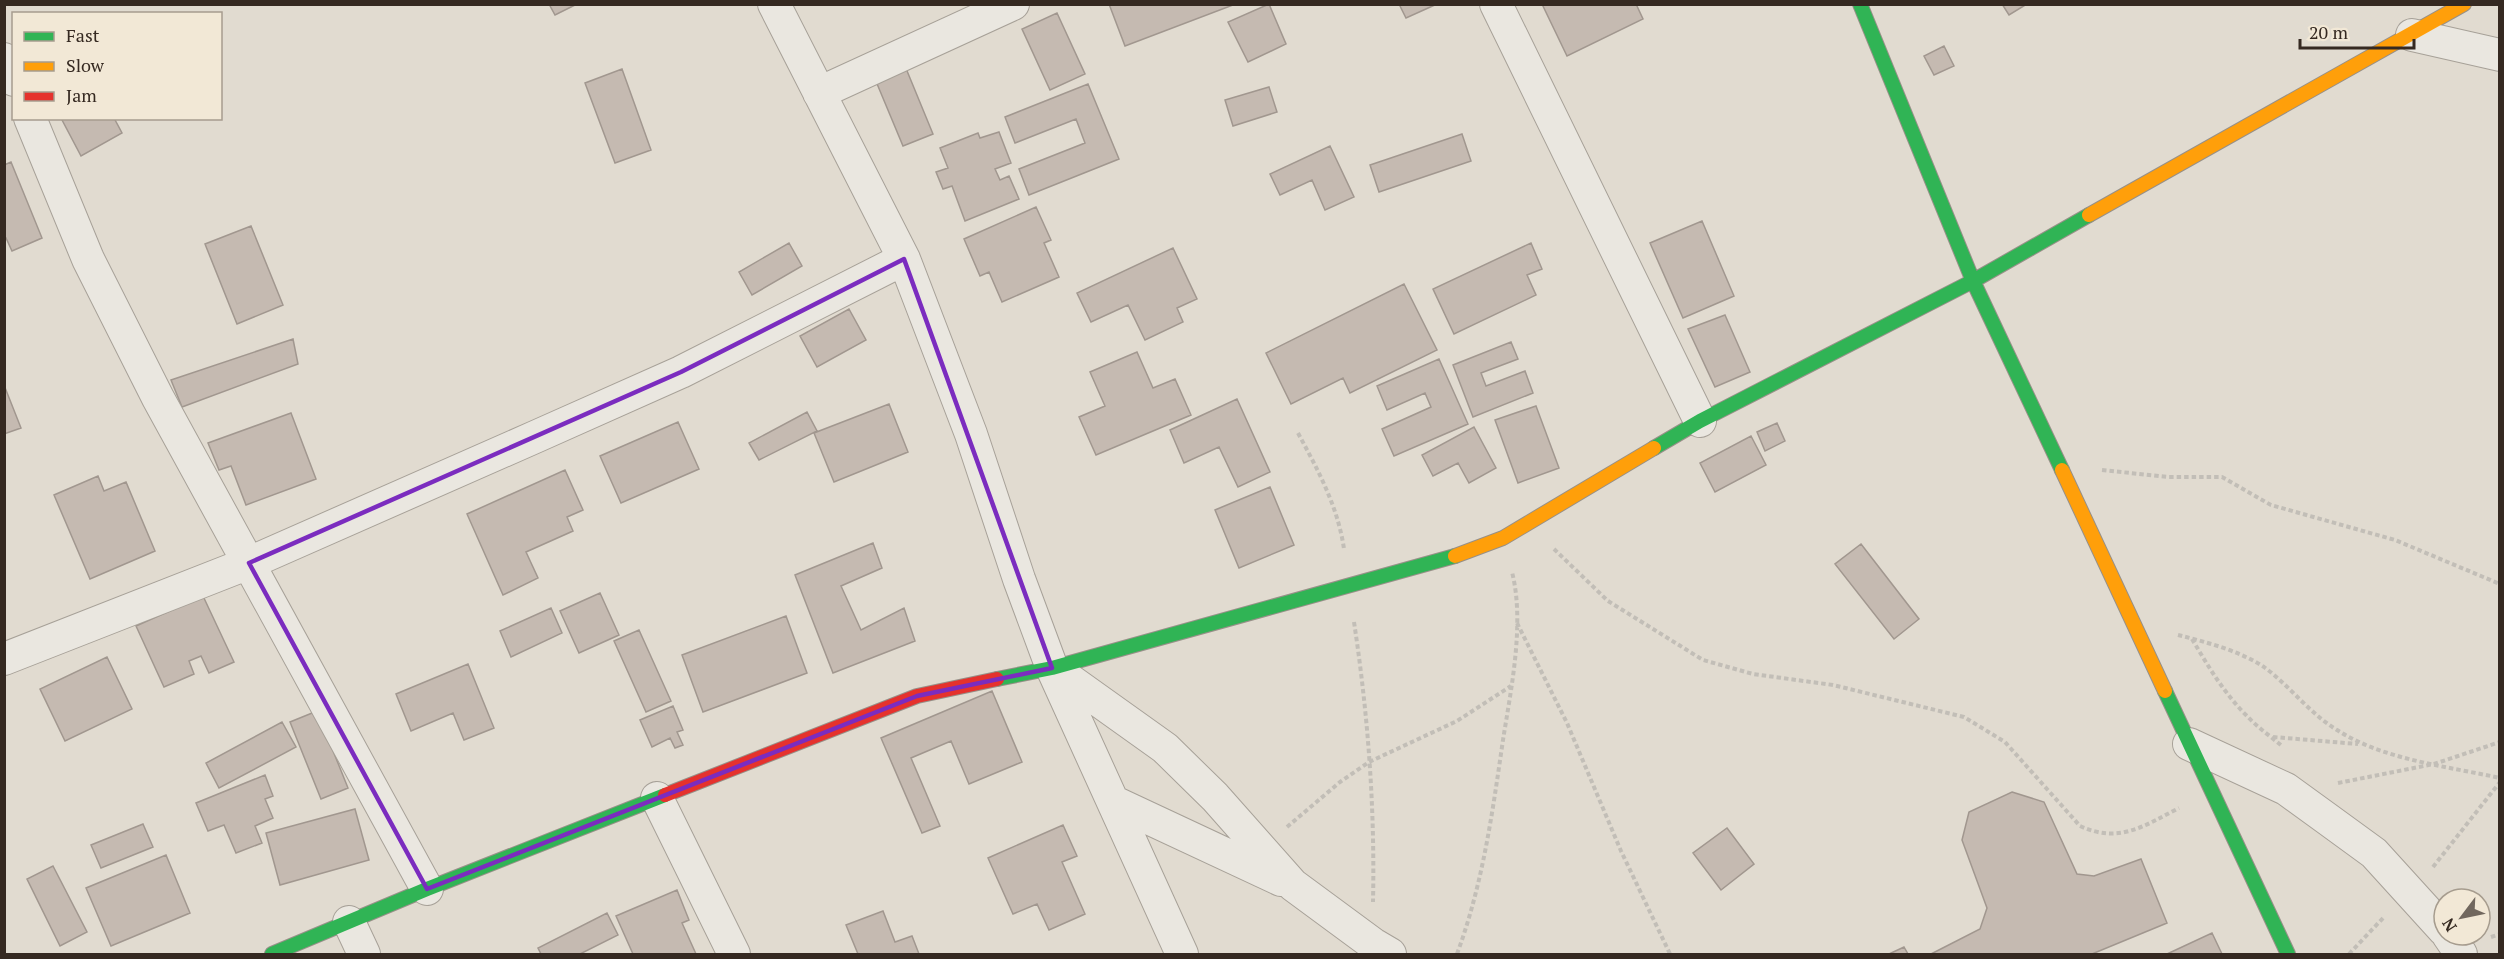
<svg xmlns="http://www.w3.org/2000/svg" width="2504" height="959" font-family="'PT Serif',serif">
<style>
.building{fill:#c5bab1;stroke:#a1978f;stroke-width:1.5}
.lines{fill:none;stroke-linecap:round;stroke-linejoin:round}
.street-casing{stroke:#a7a198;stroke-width:34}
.fast-casing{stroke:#979088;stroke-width:16}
.slow-casing{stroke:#979088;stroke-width:16}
.jam-casing{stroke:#979088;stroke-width:16}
.path{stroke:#c2beb7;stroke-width:4;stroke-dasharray:4.5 3;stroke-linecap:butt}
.street{stroke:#eae7e0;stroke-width:32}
.fast{stroke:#30b455;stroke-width:14}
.slow{stroke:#ff9f0a;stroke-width:14}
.jam{stroke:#e5322d;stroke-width:14}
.marked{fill:none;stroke:#7b2cbf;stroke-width:4.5;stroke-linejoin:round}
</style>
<rect width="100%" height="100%" fill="#e1dbd0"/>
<!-- building -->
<path class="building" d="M549,4H577L555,15Z
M1109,4H1233V5L1125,46Z
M1269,4L1286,44L1248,62L1228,22Z
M1399,4H1437L1406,18Z
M1542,4H1636L1643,19L1567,56Z
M2002,4H2027L2009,15Z
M1057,13L1085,74L1050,90L1022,29Z
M1944,46L1954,66L1934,75L1924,56Z
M905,66L933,134L903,146L875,79Z
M622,69L651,150L615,163L585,83Z
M1088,84L1119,159L1029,195L1019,169L1085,143L1076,119L1015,143L1005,117Z
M1269,87L1277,112L1233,126L1225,100Z
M61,118H114L122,133L81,156Z
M999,132L1011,163L995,169L1000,180L1009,176L1019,199L965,221L952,186L943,189L936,172L948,168L940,148L978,133L980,138Z
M1462,134L1471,161L1379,192L1370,165Z
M1330,146L1354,197L1325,210L1312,180L1280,195L1270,174Z
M11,162L42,238L12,251L6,238L4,239V165Z
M1036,207L1051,240L1044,243L1059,277L1002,302L989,272L980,276L964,239Z
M1702,221L1734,296L1683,318L1650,243Z
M251,226L283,305L237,324L205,244Z
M789,243L802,266L752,295L739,272Z
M1531,243L1542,269L1527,275L1536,295L1454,334L1433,289Z
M1173,248L1197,299L1177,308L1183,322L1145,340L1128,305L1091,322L1077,293Z
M1404,284L1437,350L1350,393L1343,378L1291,404L1266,353Z
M849,309L866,340L817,367L800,336Z
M1725,315L1750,372L1715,387L1688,329Z
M293,339L298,364L182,407L171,380Z
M1511,342L1518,359L1481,373L1486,386L1525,371L1533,393L1473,417L1453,365Z
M1137,352L1153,388L1175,379L1191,415L1096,455L1079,417L1105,406L1090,372Z
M1439,359L1468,424L1394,456L1382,429L1431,407L1425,393L1387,410L1377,386Z
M4,385L21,428L4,434Z
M1237,399L1270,472L1238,487L1219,447L1184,463L1170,430Z
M889,404L908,452L834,482L814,433Z
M1536,406L1559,468L1518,483L1495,420Z
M807,412L817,431L759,460L749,443Z
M291,413L316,479L246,505L231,466L219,470L208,443Z
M678,422L699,469L621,503L600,456Z
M1777,423L1785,441L1765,451L1757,432Z
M1474,427L1496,468L1469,483L1458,463L1433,476L1422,455Z
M1751,436L1766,465L1715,492L1700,463Z
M565,470L583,510L567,517L573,531L526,552L538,578L503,595L467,514Z
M98,476L104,491L126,482L155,551L90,579L54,495Z
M1270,487L1294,545L1239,568L1215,510Z
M873,543L882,568L841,586L861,630L904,608L915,641L833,673L795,575Z
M1861,544L1919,619L1894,639L1835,564Z
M600,593L619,635L579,653L560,611Z
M203,596L234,662L209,673L201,656L189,661L194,674L164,687L136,626Z
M551,608L562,633L511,657L500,631Z
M786,616L807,673L703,712L682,655Z
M639,630L671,701L646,712L614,641Z
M107,657L132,709L65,741L40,689Z
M468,664L494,728L464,740L453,713L411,731L396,694Z
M992,691L1022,762L969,784L951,741L911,758L940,826L922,833L881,738Z
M673,706L683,730L677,732L683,745L675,748L670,738L652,747L640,720Z
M317,711L348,788L321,799L290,722Z
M282,722L296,747L219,788L206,763Z
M265,775L273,796L265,799L273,818L255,826L262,843L236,853L224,825L208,831L196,803Z
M2012,792L2044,802L2077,874L2094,876L2141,859L2167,923L2092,954H1931L1980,929L1987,908L1962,840L1969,812Z
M355,809L369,860L280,885L266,833Z
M143,824L153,847L101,868L91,845Z
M1063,825L1077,856L1062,862L1085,914L1049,930L1037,904L1013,914L988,858Z
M1727,828L1754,864L1721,890L1693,853Z
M166,855L190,913L111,946L86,888Z
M53,866L87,932L60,946L27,879Z
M677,890L689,920L682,923L696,954H633L616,916Z
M883,911L895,942L912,936L919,954H858L846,925Z
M607,913L618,935L580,954H541L538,948Z
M2212,933L2222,954H2167Z
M1904,947L1908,954H1889Z"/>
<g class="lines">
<!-- street casing -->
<g class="street-casing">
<path id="street" d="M774,4L904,259L971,434L1019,579L1052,668L1182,954
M1496,4L1700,421
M2412,35L2500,55
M4,59L14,80
M819,93L1013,4
M30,118L88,259L158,398L427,889
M4,659L249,563L535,437L681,372L904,259
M1053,668L1165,748L1215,797L1293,885L1373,944L1390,954
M2189,744L2286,789L2326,818L2374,853L2444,930
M657,798L734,954
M1114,802L1281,880
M349,922L364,954
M2448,935L2461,954"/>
</g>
<!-- fast casing -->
<g class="fast-casing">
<path id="fast" d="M1860,4L1973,281L2062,470
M1654,448L1700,421L1973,281L2089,215
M997,679L1052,668L1455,556
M2165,691L2288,954
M272,954L427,889L665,795"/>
</g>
<!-- slow casing -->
<g class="slow-casing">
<path id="slow" d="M2089,215L2464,4
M2062,470L2165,691
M1455,556L1503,538L1654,448"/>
</g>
<!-- jam casing -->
<g class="jam-casing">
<path id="jam" d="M665,795L917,696L997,679"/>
</g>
<!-- path -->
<path class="path" d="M1298,433C1318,470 1338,507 1344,549
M2102,470L2168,477H2222L2271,505L2395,540L2500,584
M1554,549L1608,601L1703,660L1753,674L1833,685L1964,717L2005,742L2080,826C2119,844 2144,826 2179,808
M1354,622C1368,714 1375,808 1373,902
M1517,623L1567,723L1621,851L1670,954
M2178,635C2206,642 2240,651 2264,667C2290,686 2309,713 2337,730C2384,760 2446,766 2500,778
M2192,639C2208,666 2224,693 2246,715C2257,727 2270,736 2282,746
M2273,737L2358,744
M2338,783L2434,764L2500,742
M1287,827L1340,782L1369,762L1457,721L1511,686
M2433,867L2500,782
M2491,937L2500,934
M1457,954C1483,883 1492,815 1503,740C1511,689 1525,623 1512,572
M2349,954L2384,917"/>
<!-- street -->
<use href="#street" class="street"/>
<!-- fast -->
<use href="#fast" class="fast"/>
<!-- slow -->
<use href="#slow" class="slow"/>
<!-- jam -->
<use href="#jam" class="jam"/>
</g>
<!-- marked area -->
<path class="marked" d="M904,259L1052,668L917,696L427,889L249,563L681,372Z"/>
<!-- border -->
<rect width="2504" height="959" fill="none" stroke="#352921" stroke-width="12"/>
<!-- legend -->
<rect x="12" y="12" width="210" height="108" fill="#f2e8d6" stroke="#a69c8e" stroke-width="1.5"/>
<rect x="24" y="32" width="30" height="9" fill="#30b455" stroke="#a69c8e" stroke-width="1.5"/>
<text x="66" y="42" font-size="18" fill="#352921">Fast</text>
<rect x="24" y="62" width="30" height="9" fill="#ff9f0a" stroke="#a69c8e" stroke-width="1.5"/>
<text x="66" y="72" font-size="18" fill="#352921">Slow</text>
<rect x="24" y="92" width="30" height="9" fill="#e5322d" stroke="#a69c8e" stroke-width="1.5"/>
<text x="66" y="102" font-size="18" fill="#352921">Jam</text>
<!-- north arrow -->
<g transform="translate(2462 917) rotate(238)"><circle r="28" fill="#f2e8d6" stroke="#a69c8e" stroke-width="1.5"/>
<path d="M0-4.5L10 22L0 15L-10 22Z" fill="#71675e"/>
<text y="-9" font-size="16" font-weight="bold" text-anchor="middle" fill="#352921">N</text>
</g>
<!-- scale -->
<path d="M2300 39v9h114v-9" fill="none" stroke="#352921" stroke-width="3"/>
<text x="2309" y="39" font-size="18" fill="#352921" stroke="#f2e8d6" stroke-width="4.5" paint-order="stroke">20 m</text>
</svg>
